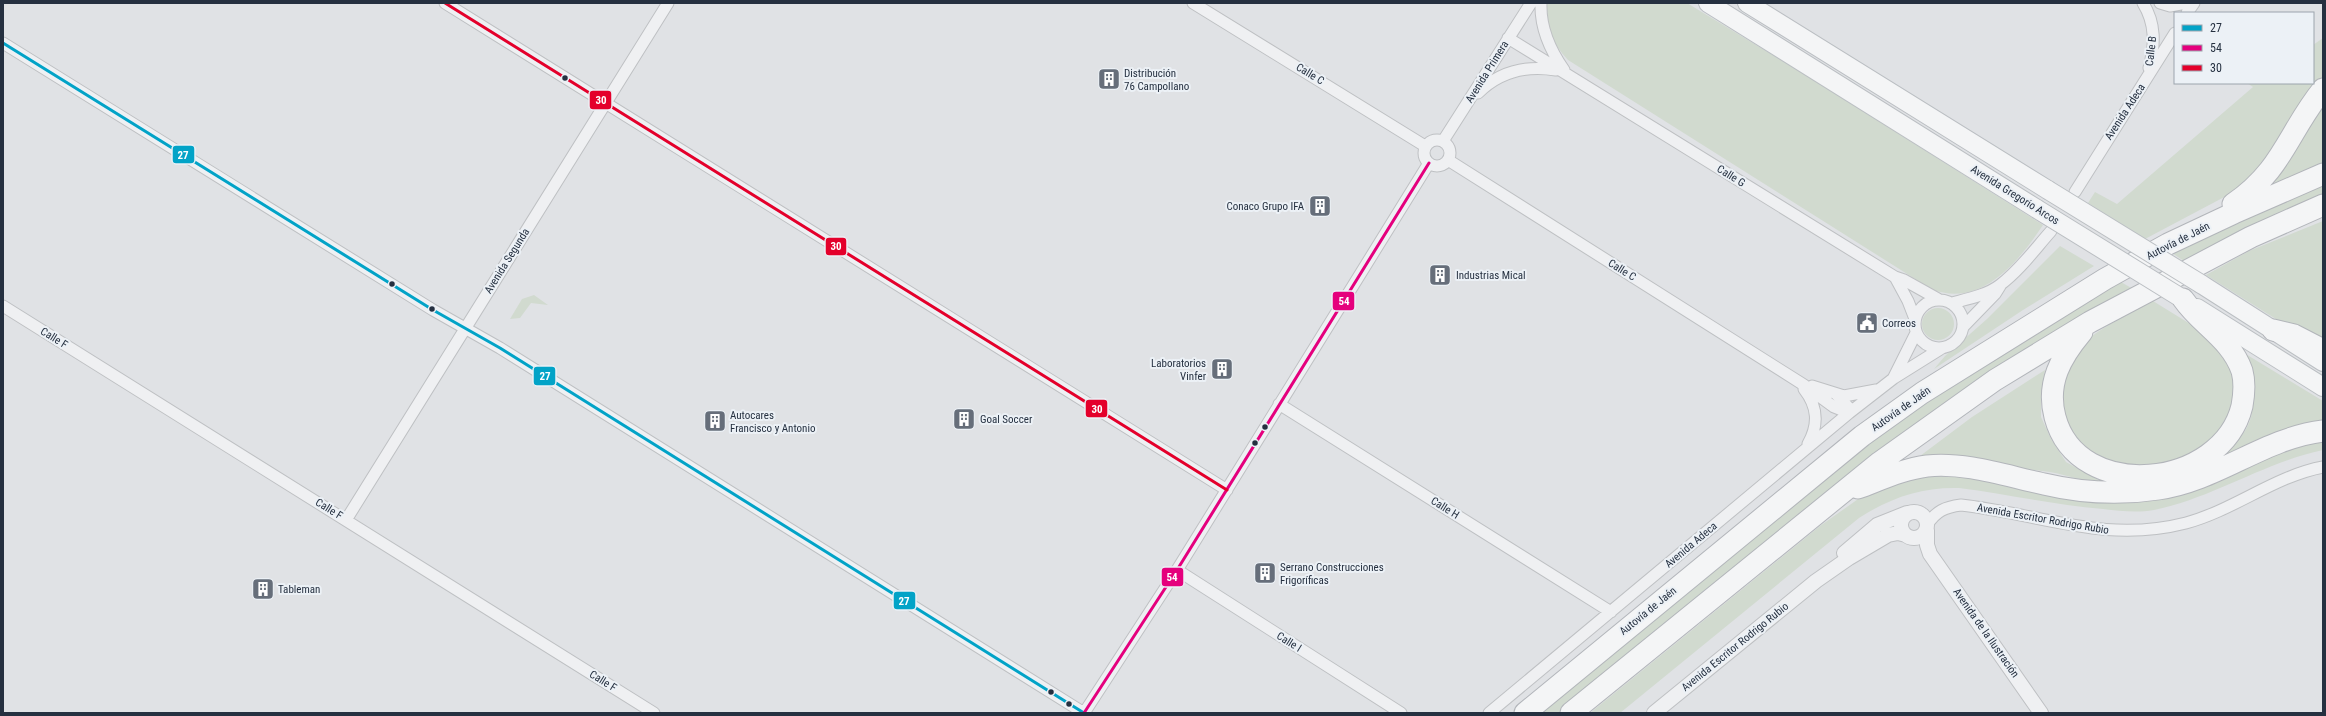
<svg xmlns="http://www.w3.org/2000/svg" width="2326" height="716" font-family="'Roboto Condensed',sans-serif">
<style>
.green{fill:#d1dacf}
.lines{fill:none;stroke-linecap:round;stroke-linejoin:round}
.minor-casing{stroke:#bec0c3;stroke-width:13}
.tertiary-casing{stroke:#bec0c3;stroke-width:16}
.primary-casing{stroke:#bbbfc3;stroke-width:20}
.motorway-casing{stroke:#b2b5ba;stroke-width:23}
.minor{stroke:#eff0f2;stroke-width:11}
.tertiary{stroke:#eff0f2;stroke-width:14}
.primary{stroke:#f4f5f6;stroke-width:18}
.motorway{stroke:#f4f5f6;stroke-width:21}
.primary-bridge-casing{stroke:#bbbfc3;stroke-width:20;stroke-linecap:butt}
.primary-bridge{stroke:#f4f5f6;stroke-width:18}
.bus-1-casing{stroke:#ecf1f6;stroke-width:6}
.bus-2-casing{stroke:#ecf1f6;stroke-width:6}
.bus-3-casing{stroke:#ecf1f6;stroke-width:6}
.bus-1{stroke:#02a3c7;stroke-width:3}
.bus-2{stroke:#e5007d;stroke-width:3}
.bus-3{stroke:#e4002b;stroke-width:3}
.bus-dot{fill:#253040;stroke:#ecf1f6;stroke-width:1.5}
.labels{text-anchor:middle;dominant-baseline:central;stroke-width:4;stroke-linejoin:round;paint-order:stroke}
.street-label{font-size:11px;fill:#253040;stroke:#ecf1f6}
.poi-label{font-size:11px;fill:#253040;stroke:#ecf1f6;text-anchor:start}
.line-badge{stroke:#ecf1f6;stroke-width:1.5}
.badge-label{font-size:11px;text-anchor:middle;font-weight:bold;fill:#fff}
</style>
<rect width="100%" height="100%" fill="#e0e2e5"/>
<!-- green -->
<path class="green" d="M1546,3H1687L1812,79L2043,225C2018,262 1981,309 1931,289L1568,60C1552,43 1545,26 1546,3Z
M2323,38V78L2313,86L2278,143L2247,185L2145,239L2088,203L2095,192L2117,204L2253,87L2247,83H2313V45Z
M2323,98V164L2268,187Z
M2323,181V199L2187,263L2172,253Z
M2323,221V344L2279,321L2206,275L2249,251Z
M2060,246L2094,266L2023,310L1934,369L1945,356L1987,319Z
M2119,281L2135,290L1639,648L1561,713H1536C1651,617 1766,521 1886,431C1960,375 2041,330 2119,281Z
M534,295L548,305L531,303L520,318L510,319L522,299Z
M2153,301L2208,335L2234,367L2236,410L2212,446L2152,469L2100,463L2061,425C2062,406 2060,384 2064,366C2069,343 2132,312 2153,301Z
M1922 324a16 16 0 1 1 32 0a16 16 0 1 1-32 0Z
M2244,353L2323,401V424L2214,465C2260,423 2258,411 2244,353Z
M2045,370L2041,395V417L2051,439L2066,462L2104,483C2083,482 2063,473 2042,471C1997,465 1952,466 1908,465L1972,417Z
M2323,438V450C2265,462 2213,498 2154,510C2137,513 2120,511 2103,509C2054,505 2007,494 1959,488C1921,487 1890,498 1859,518L1620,713H1590L1820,526L1861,497L1893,485L1925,476L1956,475L2077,499L2264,458Z"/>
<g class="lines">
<!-- minor casing -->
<g class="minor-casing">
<path id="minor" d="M445,3L1227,490
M1193,3L1425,146
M1541,3C1540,28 1550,50 1564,70
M2143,3C2156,24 2155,45 2149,68
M2160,3L2170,6L2186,3
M2187,13L2194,3
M1508,38L1895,277L1904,280L1938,299
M3,43L433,310L500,348L1084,713
M1478,93C1500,71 1526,65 1556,70
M1424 153a13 13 0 1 1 26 0a13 13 0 1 1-26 0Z
M1443,141L1531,3
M1448,160L1804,385L1834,407L1849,413V408L1837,395
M2075,192L2175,33
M1895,277L1908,301L1915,319
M1915 324a24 24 0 1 1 48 0a24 24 0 1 1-48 0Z
M1952,303C1967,299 1987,295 2000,285C2020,270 2035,249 2051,231
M3,306L654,713
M1963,327L1995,294L2000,286
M1894,377L1916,333
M1812,386L1844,396L1876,390
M1804,389C1818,407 1819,424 1808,444
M1279,404L1611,612
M346,520L668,3
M1927,525C1936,511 1945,507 1961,505C2041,514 2104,544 2186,523C2234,510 2275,476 2323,467
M1177,570L1401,713
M1084,713L1177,570L1429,163
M1489,713L1849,413L1894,378L1942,348"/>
</g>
<!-- tertiary casing -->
<g class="tertiary-casing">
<path id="tertiary" d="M1901 525a13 13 0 1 1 26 0a13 13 0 1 1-26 0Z
M1927,530V545L1930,554L2041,713
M1844,553L1877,525L1907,513
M1654,713L1816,581L1849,558L1888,535L1898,533L1906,535"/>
</g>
<!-- primary casing -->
<g class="primary-casing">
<path id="primary" d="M1708,3L2037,209
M1747,3L2048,190
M2201,284L2323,362
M2197,308L2323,387"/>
</g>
<!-- motorway casing -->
<g class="motorway-casing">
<path id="motorway" d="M2233,204C2283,170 2288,132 2323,89
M2273,330L2294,335L2323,350
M2082,332C2061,357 2046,383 2055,417C2078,504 2222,489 2242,406C2244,395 2245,382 2242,371C2231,339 2201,325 2183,299
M1858,488C1880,480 1903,469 1927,466C1966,462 2006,476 2044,484C2082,493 2119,495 2158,489C2217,481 2264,438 2323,431
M1525,713L1862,436L1922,393L2105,279L2168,244L2234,213L2323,174
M1571,713L1880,462L1995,380L2090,322L2251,237L2323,205"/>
</g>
<!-- minor -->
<use href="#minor" class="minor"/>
<!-- tertiary -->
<use href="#tertiary" class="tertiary"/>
<!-- primary -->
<use href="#primary" class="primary"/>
<!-- motorway -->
<use href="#motorway" class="motorway"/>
<!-- primary-bridge casing -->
<g class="primary-bridge-casing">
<path id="primary-bridge" d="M2048,190L2201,284
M2037,209L2178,296"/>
</g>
<!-- primary-bridge -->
<use href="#primary-bridge" class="primary-bridge"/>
<!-- bus-1 casing -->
<g class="bus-1-casing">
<path id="bus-1" d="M3,43L433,310L500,348L1084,713"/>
</g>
<!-- bus-2 casing -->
<g class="bus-2-casing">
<path id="bus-2" d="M1084,713L1177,570L1429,163"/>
</g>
<!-- bus-3 casing -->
<g class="bus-3-casing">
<path id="bus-3" d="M445,3L1227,490"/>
</g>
<!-- bus-1 -->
<use href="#bus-1" class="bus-1"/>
<!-- bus-2 -->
<use href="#bus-2" class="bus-2"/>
<!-- bus-3 -->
<use href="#bus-3" class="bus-3"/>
</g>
<!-- icons -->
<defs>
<g id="building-square" transform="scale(1.15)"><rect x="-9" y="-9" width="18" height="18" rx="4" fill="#666e7a" stroke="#ecf1f6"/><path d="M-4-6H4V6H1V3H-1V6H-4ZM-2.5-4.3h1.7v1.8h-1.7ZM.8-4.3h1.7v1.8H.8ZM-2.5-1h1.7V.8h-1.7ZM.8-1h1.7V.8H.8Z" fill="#fff"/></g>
<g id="civic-square" transform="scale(1.15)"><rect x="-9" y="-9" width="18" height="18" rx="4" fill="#666e7a" stroke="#ecf1f6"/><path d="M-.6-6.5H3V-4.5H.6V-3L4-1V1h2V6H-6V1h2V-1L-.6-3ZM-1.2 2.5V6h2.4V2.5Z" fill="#fff"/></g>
</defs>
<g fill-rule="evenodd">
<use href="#building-square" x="1109" y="79"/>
<use href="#building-square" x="1320" y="206"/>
<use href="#building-square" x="1440" y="275"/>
<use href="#civic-square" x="1867" y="323"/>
<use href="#building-square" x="1222" y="369"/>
<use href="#building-square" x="964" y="419"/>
<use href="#building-square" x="715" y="421"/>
<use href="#building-square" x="1265" y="573"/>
<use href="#building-square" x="263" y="589"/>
</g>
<!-- markers -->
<g class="bus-dot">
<circle cx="565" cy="78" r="3.5"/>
<circle cx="392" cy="284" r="3.5"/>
<circle cx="432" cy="309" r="3.5"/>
<circle cx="1265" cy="427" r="3.5"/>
<circle cx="1255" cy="443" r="3.5"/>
<circle cx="1051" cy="692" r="3.5"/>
<circle cx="1069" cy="704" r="3.5"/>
</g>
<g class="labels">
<!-- street labels -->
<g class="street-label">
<text transform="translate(2151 51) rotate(-83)">Calle B</text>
<text transform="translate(1487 72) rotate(-58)">Avenida Primera</text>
<text transform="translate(1310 74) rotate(31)">Calle C</text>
<text transform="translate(2125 112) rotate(-57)">Avenida Adeca</text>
<text transform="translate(1731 176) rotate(32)">Calle G</text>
<text transform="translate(2015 195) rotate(32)">Avenida Gregorio Arcos</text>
<text transform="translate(2178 241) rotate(-27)">Autovía de Jaén</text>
<text transform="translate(507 261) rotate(-58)">Avenida Segunda</text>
<text transform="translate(1622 270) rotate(32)">Calle C</text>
<text transform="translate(54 338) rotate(32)">Calle F</text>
<text transform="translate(1901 409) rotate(-35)">Autovía de Jaén</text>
<text transform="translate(1445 508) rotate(32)">Calle H</text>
<text transform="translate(329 509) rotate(32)">Calle F</text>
<text transform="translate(2043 519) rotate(10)">Avenida Escritor Rodrigo Rubio</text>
<text transform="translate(1691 545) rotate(-40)">Avenida Adeca</text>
<text transform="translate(1648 611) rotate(-39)">Autovía de Jaén</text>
<text transform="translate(1986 633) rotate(55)">Avenida de la Ilustración</text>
<text transform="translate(1289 642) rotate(32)">Calle I</text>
<text transform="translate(1735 647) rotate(-39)">Avenida Escritor Rodrigo Rubio</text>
<text transform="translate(603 681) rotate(32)">Calle F</text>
</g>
<!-- poi labels -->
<g class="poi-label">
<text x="1124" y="73">Distribución<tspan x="1124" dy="13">76 Campollano</tspan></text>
<text x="1304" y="206" text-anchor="end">Conaco Grupo IFA</text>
<text x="1456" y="275">Industrias Mical</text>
<text x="1882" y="323">Correos</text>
<text x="1206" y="363" text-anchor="end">Laboratorios<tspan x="1206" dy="13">Vinfer</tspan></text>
<text x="730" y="415">Autocares<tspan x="730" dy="13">Francisco y Antonio</tspan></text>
<text x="980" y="419">Goal Soccer</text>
<text x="1280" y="567">Serrano Construcciones<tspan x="1280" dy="13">Frigoríficas</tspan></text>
<text x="278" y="589">Tableman</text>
</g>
</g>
<g class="line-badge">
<rect x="589" y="90" width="23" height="20" rx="4" fill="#e4002b"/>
<rect x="172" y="145" width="23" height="19" rx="4" fill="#02a3c7"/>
<rect x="825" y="237" width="22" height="19" rx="4" fill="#e4002b"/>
<rect x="1332" y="291" width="23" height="20" rx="4" fill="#e5007d"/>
<rect x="533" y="366" width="23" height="20" rx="4" fill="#02a3c7"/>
<rect x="1085" y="399" width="23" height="19" rx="4" fill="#e4002b"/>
<rect x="1161" y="567" width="23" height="20" rx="4" fill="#e5007d"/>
<rect x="893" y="591" width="23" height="19" rx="4" fill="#02a3c7"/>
</g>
<g class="badge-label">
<text x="601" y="104">30</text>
<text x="183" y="159">27</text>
<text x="836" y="250">30</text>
<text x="1344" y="305">54</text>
<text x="545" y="380">27</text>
<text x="1097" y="413">30</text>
<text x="1172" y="581">54</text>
<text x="904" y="605">27</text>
</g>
<!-- border -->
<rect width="2326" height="716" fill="none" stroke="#253040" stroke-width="8"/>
<!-- legend -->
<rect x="2174" y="12" width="140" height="72" fill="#ecf1f6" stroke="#9ca4ad"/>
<rect x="2182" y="25" width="20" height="6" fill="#02a3c7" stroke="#9ca4ad"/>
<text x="2210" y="32" font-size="12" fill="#253040">27</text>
<rect x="2182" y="45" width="20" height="6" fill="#e5007d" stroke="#9ca4ad"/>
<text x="2210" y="52" font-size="12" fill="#253040">54</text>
<rect x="2182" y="65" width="20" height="6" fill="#e4002b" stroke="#9ca4ad"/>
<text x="2210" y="72" font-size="12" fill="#253040">30</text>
</svg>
